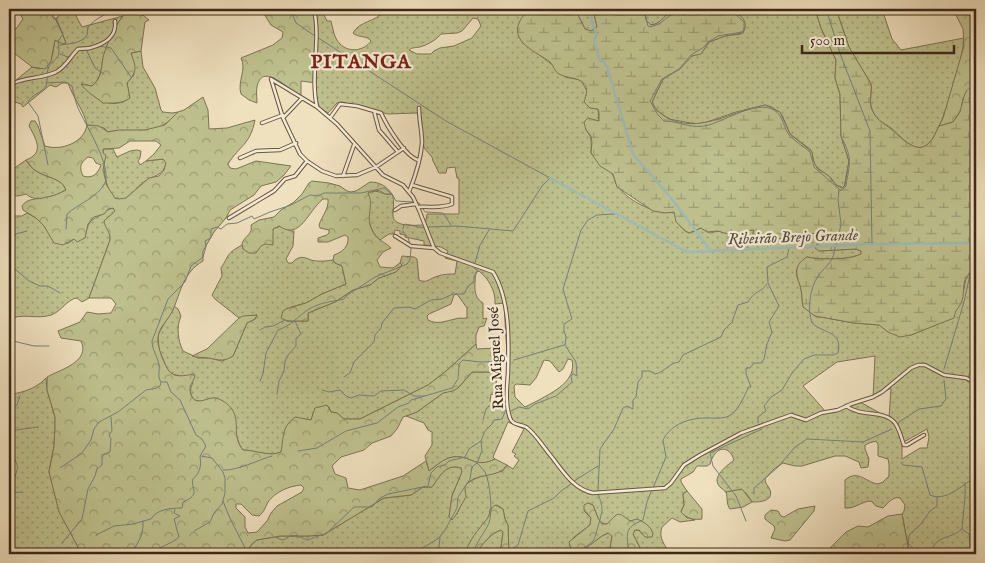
<svg xmlns="http://www.w3.org/2000/svg" width="985" height="563" font-family="'IM FELL English',serif">
<style>
.grass{fill:url(#grass-dots);stroke:#7d7453;fill-rule:evenodd}
.forest{fill:url(#forest-crowns);stroke:#7d7453;fill-rule:evenodd}
.wetland{fill:url(#wetland-marsh);stroke:#7d7453}
.lines{fill:none;stroke-linecap:round;stroke-linejoin:round}
.stream{stroke:#768079;stroke-width:1}
.canal{stroke:#9cbbb9;stroke-width:2.5}
.street-casing{stroke:#695642;stroke-width:4.5}
.street{stroke:#f5ebd5;stroke-width:2.5}
.labels{text-anchor:middle;dominant-baseline:central;stroke-width:4.5;stroke-linejoin:round;paint-order:stroke}
.street-label{font-size:15px;fill:#3c2818;stroke:#f5ebd5}
.water-label{font-size:16px;font-style:italic;fill:#544d40;stroke:#f5ebd5}
.district-label{font-size:20px;font-weight:bold;letter-spacing:1px;fill:#7a1f14;stroke:#f5ebd5}
</style>
<defs>
<pattern id="grass-dots" width="8" height="8" patternUnits="userSpaceOnUse" patternTransform="scale(1.25)"><rect width="8" height="8" fill="#bec18e"/><path d="M2 2h.1M6 6h.1" fill="none" stroke="#9c9d73" stroke-width="1.8" stroke-linecap="round"/></pattern>
<pattern id="forest-crowns" width="20" height="18" patternUnits="userSpaceOnUse" patternTransform="scale(1.25)"><rect width="20" height="18" fill="#bec18e"/><path d="M2 6a3 3 0 1 1 6 0M12 15a3 3 0 1 1 6 0" fill="none" stroke="#9c9d73"/></pattern>
<pattern id="wetland-marsh" width="20" height="14" patternUnits="userSpaceOnUse" patternTransform="scale(1.25)"><rect width="20" height="14" fill="#bec18e"/><path d="M1 5h8M5 5V1M11 12h8M15 12V8" fill="none" stroke="#9c9d73"/></pattern>
</defs>
<rect width="100%" height="100%" fill="#efe0be"/>
<filter id="stains"><feTurbulence type="fractalNoise" baseFrequency=".004" numOctaves="4"/><feColorMatrix values="0 0 0 0 .2 0 0 0 0 .09 0 0 0 0 .02 0 0 0 .5 -.17"/></filter>
<radialGradient id="worn" r=".72"><stop offset=".6" stop-color="#630" stop-opacity="0"/><stop offset="1" stop-color="#630" stop-opacity=".3"/></radialGradient>
<!-- grass -->
<path class="grass" d="M60,9H83L76,16L82,27L123,16C114,27 107,43 104,57C100,69 102,78 92,86L82,84C92,98 113,111 129,98L127,83L134,75L131,53L141,51L143,67L155,88L161,110L163,112L172,113L178,112C174,116 169,122 163,125C147,134 126,128 108,132L104,128L87,125C84,110 73,98 68,83H62L56,87L50,85L23,107L21,104L9,100V86L32,67L40,69L51,61L55,40L66,43L56,18L60,15Z
M313,9H321L327,21H331C333,29 334,38 340,44C349,53 364,51 371,41C367,35 358,38 353,33C359,21 376,22 384,11H366L361,9H532L526,12L522,42L550,63L565,77L581,80L587,91L585,102L590,108L598,109L599,121L593,120L586,130C593,138 591,143 591,153L604,168L610,171C615,176 614,183 619,188C630,202 657,215 674,212C677,220 680,230 689,233L701,228L710,233L718,231L742,238L744,232L748,230H754L753,237L754,239L775,240L786,236L814,233L822,242L819,251L856,249L861,251V254C850,260 820,260 807,257C795,268 794,270 800,285C802,292 802,300 803,306L815,316L854,323L880,325L888,332L911,335L926,329L955,309L964,289L966,278L969,274L976,271V365L973,364L967,381L976,385V538L974,542L976,554H907L908,546L902,514L904,511L905,505L900,498C893,496 888,503 883,508L876,506L871,501C862,501 855,509 845,508V480C858,469 865,482 878,484L883,482L889,476V464L888,459L878,456V444L876,441L869,443L865,445V449L869,459L868,467L861,468L859,462L845,456H835L802,466H795L783,463L774,469L765,479C765,484 768,485 770,490C774,502 758,502 752,502L746,493L736,490L726,492C724,490 722,489 720,487C710,477 728,465 734,460C729,444 715,446 710,464L707,466H697L693,472L681,479V482L687,491L683,494L684,505L681,511L686,517L695,520L680,522L672,518L662,527C658,538 665,546 671,554H643L633,534L635,530H639L642,534L652,531C643,520 644,524 631,521C626,521 620,517 616,515L607,524H602L598,518L593,505L588,503L585,505L584,511L591,518L590,525L574,537L569,545C579,563 597,533 611,533L612,536L609,554H509L508,525L505,519L503,509L497,505L490,509L489,517L467,549L465,554H393L388,550L383,552L373,548L364,553L365,554H245L252,544L257,540L280,536H308L323,535L384,498L411,495L423,487H432C440,476 446,463 461,468L462,472L452,496L449,517L457,514L462,501L466,497L464,487L466,484L478,477L503,471L507,465L513,469L519,460L514,456L516,454L512,452L524,429L508,422L493,457L495,459C475,470 470,454 453,457C445,459 435,466 429,471L425,456L432,445V432L428,430L424,423L406,416L417,412L443,393L458,388L472,372H492L497,374L495,395L491,394L490,402L506,406L508,374L504,303L495,304C496,291 488,278 479,271L476,272C475,283 472,297 483,303V319L487,318L484,326L479,327L476,335V344L445,372L428,385L360,419H344L337,413L331,412L329,407L314,411L311,420L283,443L281,452C269,458 255,450 243,450C232,436 236,410 225,403C222,401 218,399 214,398C210,398 207,400 203,401C191,403 188,391 193,383L181,376L172,374L167,369L159,349L158,335L174,306L178,309L181,316C176,327 178,341 183,351L198,358H209L222,361L233,356L247,323L255,319L257,315L239,318L215,299L212,295L222,276L221,268C230,254 226,254 242,245L243,249L265,244L272,235L273,229L279,226L291,231H294L293,246L286,259L288,263H292C299,255 304,257 311,260C318,262 327,261 333,260L335,263L342,266L346,284L322,294L306,303L291,307L287,321H308V313L335,302L353,290L370,285L379,278L396,272L402,265L400,263L402,256L414,257L417,259L419,280C427,284 430,278 438,276C444,274 450,274 455,274L457,261L445,258L448,251L441,247L424,245V241L405,237V235L400,234V231L395,230L394,234H389L380,240C366,228 368,211 368,193C380,188 382,196 392,194C395,202 393,206 393,214C392,228 415,225 425,225L427,214H459V179L457,178L455,167L447,168L446,173H439L433,161L432,157L424,148L420,119L417,113L388,114L342,102L337,103L328,113L320,108C310,91 319,33 313,9ZM473,18L478,19L481,26L472,38L454,46L440,48L434,51L431,54H417L409,50C413,47 415,48 420,47C429,44 436,40 441,34L457,33L462,31ZM457,294L467,308V318C463,319 459,317 455,319C446,321 437,325 428,320L427,316L429,314L451,304L454,295ZM875,356L873,398L891,388L889,418L860,402L841,409L826,412L803,386L837,362ZM568,359L572,360C577,381 553,392 539,400C534,402 530,405 525,407L515,397L514,386L516,384L530,385L536,378L544,360L550,361L559,372L563,369ZM927,429L929,437L927,448H920L902,459V443Z
M575,9H593L597,27L591,31L585,29Z
M645,9H815L821,28L836,60L835,78L840,94L841,136L849,161L844,188L836,185L831,178L815,166L811,150L790,134L782,115L772,107L765,105L736,112L704,123L696,124L669,119L655,109L652,102L663,79L692,56L702,52L709,42L725,36L741,34L720,12C706,16 690,10 675,12C665,13 662,24 651,25L646,20Z
M836,9H882L892,39L901,50L964,38C963,58 943,129 929,143C916,157 900,135 891,128C884,123 878,122 874,114C868,103 872,95 871,84L849,47Z
M103,149H113L117,157L130,151L137,150L141,151L140,158L138,161L140,165L146,161L163,159L166,163C164,176 153,175 144,182C138,186 132,194 126,198C104,210 103,159 103,149Z
M26,160C29,165 33,170 38,172C47,178 62,178 66,190C55,196 37,204 26,194L18,196L9,195V172Z
M113,208L115,211L113,214L108,217L110,240L89,298L82,302L77,298C67,299 61,312 51,315C37,320 21,312 9,320V216H22L27,213L36,218L67,244L74,239L85,238C87,226 88,221 99,216C104,213 107,209 113,208Z
M46,378L47,390L55,417V427L54,446L49,472L60,512L78,547L79,554H9V480L13,481C19,468 19,462 9,453V395C23,392 36,389 46,378Z
M501,530L503,532L501,547L503,554H476C481,545 491,533 501,530Z"/>
<!-- forest -->
<path class="forest" d="M17,9H48L54,19L56,18L66,43L63,44L55,40L51,61L45,69L32,67L9,49V24L16,29L23,19Z
M261,9H313L316,21V83L301,81V98C291,91 262,60 257,87C256,92 257,98 257,103L249,100L241,94C237,81 247,70 241,58L273,45L282,38L283,32L271,25Z
M953,9H976V86H974L963,98L961,110L953,122L939,126L943,118L964,46L963,29Z
M127,11L143,15L149,20L145,22L141,51L131,53C136,68 138,70 127,83L130,98C122,104 112,103 103,103C96,97 86,92 81,84L92,86C102,78 101,69 103,57C108,41 116,23 127,11Z
M203,97L208,110L209,129L227,128L255,120C250,145 240,145 228,164L230,168L236,169L256,161L291,166L284,175L276,182L261,186L254,195L230,210L226,218L214,232L203,251V261C183,273 181,291 173,310C169,319 159,327 158,337C156,344 165,368 171,373C177,378 187,375 194,374L195,376C194,380 191,384 190,387C190,390 190,393 191,395C196,407 207,397 215,398C222,399 228,404 232,409C241,424 231,435 243,450C255,450 270,457 281,452C284,437 281,428 295,417L311,420L315,408L327,405L331,412L337,413L344,419H360L428,385L445,372L476,344L477,349L495,348L497,356V374L492,372H472L458,388L453,391L443,393L417,412L403,417L397,429L391,436L372,443L364,450L341,457L332,466L335,474L346,478L348,488L360,490L403,476L426,461L429,471C436,466 444,458 453,457C471,455 475,469 495,459L507,465C499,479 475,472 466,485C464,488 466,493 466,497C461,504 458,514 452,520L449,517L452,496L462,472L461,468C446,463 440,476 432,487H423L411,495L384,498L323,535L308,536H280L257,540L252,544L245,554H79L78,547L59,512L49,472L54,446L55,427V417L47,390V377C59,370 91,362 81,341L61,338L58,331L80,322L87,312L98,314L111,313L116,304L111,298H89L110,240C111,232 105,229 104,221L115,211L113,208L108,209L104,214L94,217L88,224L85,238L77,242L74,239L63,245L54,243L44,226L36,218L23,210L22,206C28,197 38,200 47,197C54,196 60,193 66,190C62,178 47,178 38,172C33,170 29,164 26,160C45,153 36,139 29,126L31,121H35L38,126L45,146C61,151 84,143 87,125L99,126L108,132L119,130H145L165,125L178,112L184,110ZM130,141H156L161,145L154,154L146,161L163,159L166,163L164,170L159,176L149,178L126,198L119,199L115,198L107,186L103,170L106,155L103,153V149L119,148ZM88,157L93,158L96,163L101,165C98,174 92,179 83,176C79,167 80,163 88,157ZM301,485L304,488L302,492L277,506L271,513L267,521L257,532L248,533L245,527V517L236,508V504H241L252,515L259,516C264,512 265,508 268,502C275,492 289,486 301,485Z
M312,181L329,183L340,186L347,191L351,192L356,191L370,182C380,182 386,186 392,194H385C379,189 375,190 368,193C375,206 364,217 373,232C377,240 385,242 391,248L383,252L377,260L380,267L393,268L400,263L402,265L396,272L379,278L370,285L353,290L335,302L308,313V321H287L281,318L283,311L286,309L306,303L322,294L346,284L342,266L335,263L333,260L334,255C343,252 349,246 348,237L345,235L328,242H318V238L327,235L329,233V230L320,228L319,225C322,216 329,209 328,199H323C308,211 300,241 279,226L273,229V245L265,244L261,246L256,253H249L243,249L242,243C246,235 253,234 251,225L259,220L274,217L281,210L294,202L302,194L309,183Z
M257,315L255,319L247,323L233,356C224,362 219,360 209,358C202,357 198,358 192,356L207,349L239,318L243,316Z
M742,489L752,502L743,507L730,509C726,504 728,498 726,492Z
M687,491L702,509V519C694,520 687,519 681,512L684,505L683,494Z
M588,503L593,505L598,518L602,524H607C619,512 617,511 630,521L637,519C644,522 651,526 653,534L652,537H645L639,530H635L633,534L643,554H609L612,536L608,533C596,537 584,556 571,549L569,542L590,525L591,518L584,509V505Z
M495,505L503,509L505,519L508,525L509,554H503L501,548L503,532L501,530C491,533 481,545 476,554H465C469,540 478,530 487,519C491,514 489,509 495,505Z
M815,506L814,511L790,540L785,541L771,538L775,529L774,526L765,519V515L771,510L778,511L781,516L784,517L798,509Z
M902,514L908,546L907,554H818L820,552L827,551L846,532L858,526L868,527L888,516Z"/>
<!-- wetland -->
<path class="wetland" d="M532,9H575L585,29L591,31L597,27L593,9H645L646,20L651,25C662,24 664,13 674,12C686,11 698,13 710,14C714,15 717,13 721,12C736,10 751,18 743,33L725,36L709,42L701,54L692,56L680,69L663,79L652,102C659,119 683,126 701,123C718,121 739,111 757,107L765,105L780,112L790,134L812,152L813,160L817,168L829,176L836,185L842,188L845,185L849,161L841,136L840,94L835,78L836,60L821,28L815,9H836L849,47L871,84C872,92 869,100 871,107C875,120 883,122 892,130C901,137 917,156 929,143C934,139 936,131 939,126L953,122C956,118 960,113 961,108C964,98 964,87 976,86V271C972,272 968,274 966,278C962,285 965,295 961,303C957,311 956,308 954,318L911,335L900,337L888,332L879,325L854,323L815,316L803,307C802,300 802,292 800,285C795,273 795,264 807,257C820,260 850,260 861,254V251L856,249L819,251L815,248L816,245L822,242L814,233L801,239L789,236L775,240L754,239L752,237L754,230H752L744,232L741,240H734L731,235L718,231L707,232L701,228L689,233C684,231 681,226 676,222L674,212L665,213L653,211L617,187L613,174L600,166L591,153L592,142L591,136L586,130L584,122L588,118L599,121V112L598,109L590,108L584,102C586,95 590,86 581,81C575,77 565,78 559,74C554,71 554,66 550,62C537,52 511,43 519,23C522,16 526,12 532,9Z"/>
<g class="lines">
<!-- stream -->
<path class="stream" d="M290,9L296,23L315,36
M643,9L648,26L650,27L659,24L672,14L684,15L697,12L711,15L734,13L744,22V29L742,32L718,36L708,42L704,47L691,55L679,69L662,79L650,101L658,115L664,121C680,121 691,130 709,125C726,120 757,100 774,110C784,116 783,128 790,136C796,142 804,147 810,152L814,167L839,189L838,200L841,224L839,234L836,239V246
M826,9L841,56L870,131L872,245
M317,37L446,121L550,178L542,186L513,231L456,226L428,227
M60,45L75,43L84,39L87,35L88,27C96,18 107,13 119,9
M99,46L111,48L131,77
M86,49L95,68L104,74
M60,54L68,57L72,54
M46,83L65,82L72,86C74,93 75,101 78,108C85,124 112,166 105,183C98,197 78,204 67,214L66,229
M48,165L38,116L28,102C32,94 42,93 46,86C48,81 46,74 48,69C53,55 62,64 58,41L63,34L50,9
M840,191L846,186C849,165 853,160 843,140
M416,202L419,203L425,212L443,213L451,225
M403,229L404,225L405,224L424,228
M403,231L408,238L410,244
M9,242L16,234L27,231
M475,263L480,245L489,230
M9,264L29,281L40,286H48L60,293
M260,330L265,327L273,326L285,320L293,322
M9,340L34,346H49
M565,345L566,337L564,331V324L572,319L563,289L581,230L588,220L597,215L615,214L616,213
M972,346L976,342
M514,360L564,345
M944,369L964,302L976,247
M344,377L350,373L354,362L374,342L375,335L381,328L382,323L394,308L409,307L415,309L431,300L442,299L453,294H464L468,286L474,282V276L478,271L474,268
M260,381L263,374L266,353L278,330C291,326 298,316 309,309C321,302 331,302 344,299L346,296L375,277L407,264L410,260L411,248
M322,390L329,392L340,390L346,396L351,398L359,395L374,396L381,391L404,390L414,396H424
M277,394L279,381L284,371L285,361L288,355L296,346V338L301,334L295,321
M9,411L17,405L20,396
M511,411L519,407L528,409L535,404L556,396L572,382L571,376L573,374L577,376L576,362L565,345
M483,420L486,409L489,406H493L508,412
M758,423V417L766,411L764,406L771,397L782,390L792,373L804,359L814,355H833L838,353C843,331 824,334 812,323C807,309 810,288 818,276C826,265 835,262 835,246
M898,425L899,422L919,409L941,406L946,399L944,380
M9,431L38,427
M298,451L317,448L346,431L377,423L398,407L409,403L411,400L452,388L458,379L459,364L463,360L480,362L507,361
M901,463L903,465L922,467L930,495C946,502 961,486 974,478
M60,468L82,453L91,440L94,429L99,422L118,412L146,390L157,388L160,386L161,382C157,376 160,372 159,365C158,357 152,350 152,341L168,299L185,282L191,266L203,257L206,247L205,241L211,238V229L217,227L221,229L227,224L237,223L252,216L254,219L270,212L291,205L310,195L318,196L324,193H361L384,188L392,194L396,201L413,202
M223,470C237,471 258,460 272,456
M574,481L598,466
M653,488L666,457L663,440C671,424 689,418 706,418C713,418 722,419 729,416C738,412 744,396 749,387H751L746,374V368H750L754,363H761L764,359L767,344L772,332L769,322L779,306L768,283L767,267L787,257L789,248
M598,491L600,449L614,429L623,408L627,406L633,409V400L636,397L638,382L642,377V371H650L655,374C665,372 669,363 679,362L683,355L721,337L724,330L732,322L738,305L748,302C755,290 761,293 767,284
M9,493L22,492
M754,494V488L778,467L795,447L807,439L863,442L892,429
M223,501C229,519 239,535 247,552
M746,521L736,496L713,466L710,453L762,429
M962,529C963,514 966,499 965,483
M963,530L969,534L972,551
M194,531L210,522L214,513L222,504L225,493V478L223,472L212,458L201,456
M96,535L114,526L133,524L151,519C157,509 171,508 182,508L183,502C202,494 190,489 193,479C194,477 195,477 196,476C201,469 201,464 200,456L206,446L202,439L196,435L180,400L171,392L167,382H162
M276,537L279,539L284,540C295,531 299,538 308,540L318,536L326,534L354,507H372L380,498L388,494L428,486L431,473L437,467L445,465L449,461L465,457L469,449L481,441
M440,538L439,546L442,554
M62,543L82,519L88,489L95,476L97,469L102,465V455L110,452L111,439L109,435L112,431L111,417
M909,544L912,547L913,554
M132,554C137,542 144,537 143,521
M152,554C159,546 172,544 179,537L174,519L180,516L174,513L175,509
M408,554L426,546L439,538L445,530L457,508L458,497L470,479L472,467L477,463L482,451L481,441L485,431L492,424L494,420L502,419L505,412
M473,554C476,542 484,534 489,523C493,512 490,482 485,472C483,469 480,466 477,463
M508,554L509,551L518,545L528,511L554,498L561,491L571,484
M580,554L579,551C584,548 589,545 593,541C595,539 602,513 602,510C602,504 600,499 598,494
M629,554C627,534 623,528 643,520L647,502L651,492
M900,554L908,548L909,535L921,524L930,511L937,506V498
M933,554L932,548C941,534 952,539 962,529"/>
<!-- canal -->
<path class="canal" d="M591,9L592,23L597,35L594,40L600,61L604,62L607,67L633,154L671,198L711,251
M550,178L687,252L874,244L976,243"/>
<!-- street casing -->
<g class="street-casing">
<path id="street" d="M314,9C321,41 310,75 317,107
M271,79L317,107L337,124L383,175L403,185L413,197L419,210L434,248L440,253L493,272C510,299 509,341 508,373C507,387 505,404 510,418C512,425 520,424 526,427C536,434 543,447 551,456C563,471 573,489 593,493L665,488L671,483L684,465L700,455L741,433L791,415L806,420L821,413L838,410L851,404L873,397L882,392L911,368L918,365H925L944,375L966,378L976,383
M271,79L283,118L300,154L307,161L322,171L336,176L357,175L376,167L404,148
M9,85C23,77 41,79 56,72C66,67 70,57 78,49C83,48 86,49 90,48C105,44 117,37 115,21
M374,111L379,130L398,152
M283,118L302,98
M330,118L340,104L357,106L381,113C387,126 405,156 418,160
M262,123L283,115
M240,158L256,151L280,150L296,143
M343,176L354,145
M412,185L452,197V204C441,209 429,206 418,207
M409,192C415,177 421,159 422,143C422,131 419,120 419,108
M395,210L401,206L416,204
M229,218L274,191L285,179L295,176L307,161
M395,236L411,246L434,248
M846,406C863,418 883,409 895,423C900,430 901,438 904,445H907L924,435"/>
</g>
<!-- street -->
<use href="#street" class="street"/>
</g>
<g class="labels">
<!-- street labels -->
<g class="street-label">
<text transform="translate(496 358) rotate(-93)">Rua Miguel José</text>
</g>
<!-- water labels -->
<g class="water-label">
<text transform="translate(793 238) rotate(-2)">Ribeirão Brejo Grande</text>
</g>
<!-- district labels -->
<g class="district-label">
<text x="361" y="62">PITANGA</text>
</g>
</g>
<!-- margin -->
<rect width="985" height="563" fill="none" stroke="#efe0be" stroke-width="30"/>
<rect x="10" y="10" width="965" height="543" fill="none" stroke="#3c2818" stroke-width="2.5"/>
<rect x="15" y="15" width="955" height="533" fill="none" stroke="#3c2818"/>
<!-- scale -->
<path d="M802 45v8h152v-8" fill="none" stroke="#3c2818" stroke-width="2.5"/>
<text x="810" y="45" font-size="15" fill="#3c2818" stroke="#f5ebd5" stroke-width="4" paint-order="stroke">500 m</text>
<rect width="100%" height="100%" filter="url(#stains)"/>
<rect width="100%" height="100%" fill="url(#worn)"/>
</svg>
